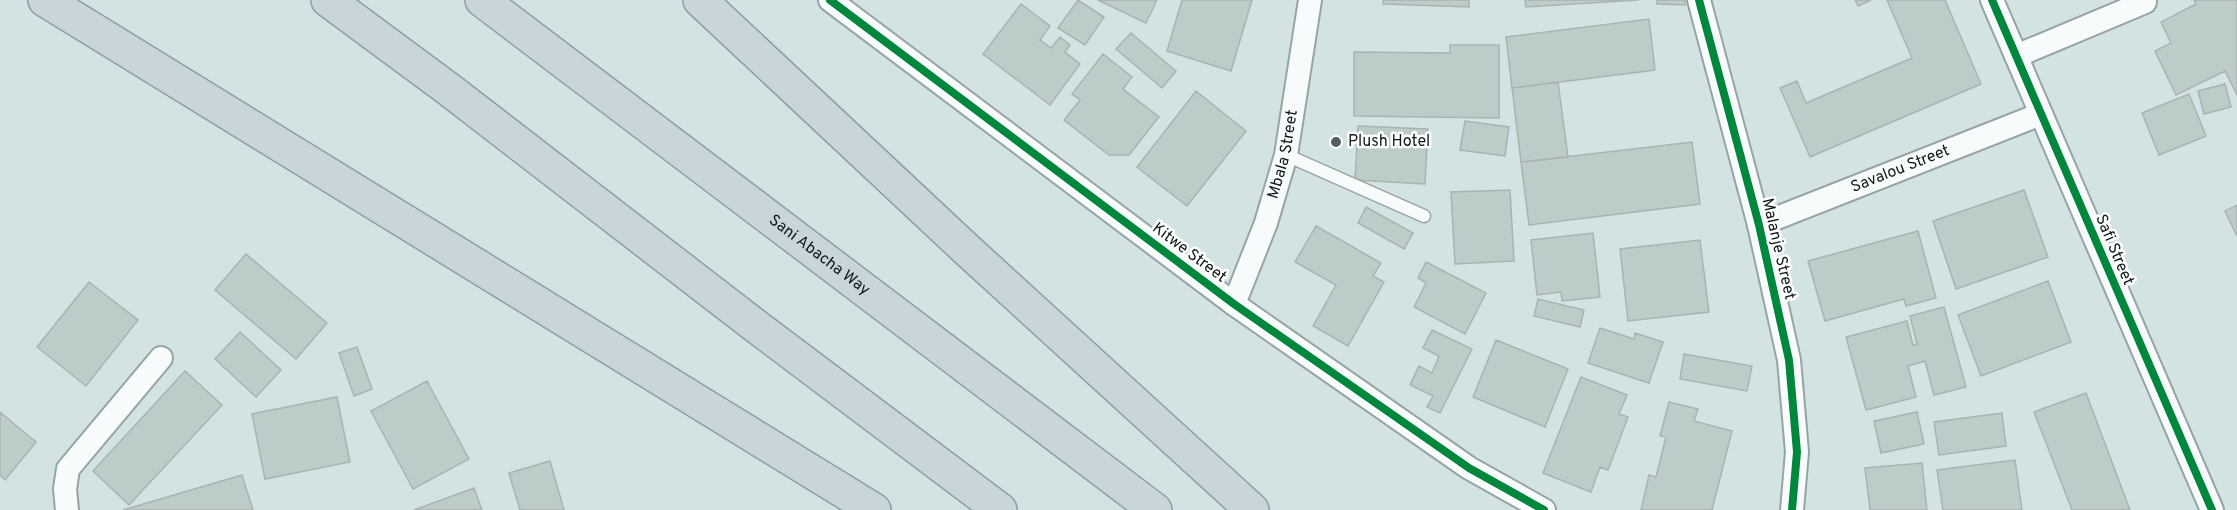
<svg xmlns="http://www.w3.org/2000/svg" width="2237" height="510" font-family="Overpass,sans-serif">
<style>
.building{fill:#bcccc9;stroke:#a8b4b2;stroke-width:1.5}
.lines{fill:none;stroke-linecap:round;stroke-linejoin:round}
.lane-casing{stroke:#97a4a4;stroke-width:15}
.street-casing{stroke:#97a4a4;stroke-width:26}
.highway-casing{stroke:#8b9fa4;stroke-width:36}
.lane{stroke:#f8fbfb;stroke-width:12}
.street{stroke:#f8fbfb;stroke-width:22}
.highway{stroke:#c8d5da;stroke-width:33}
.cycleway-casing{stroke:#fff;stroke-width:11}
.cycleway{stroke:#00873e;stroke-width:8}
.poi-dot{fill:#546061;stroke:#fff;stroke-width:2}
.labels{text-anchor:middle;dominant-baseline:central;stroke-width:5;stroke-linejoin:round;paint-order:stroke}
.poi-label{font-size:16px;fill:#101a1a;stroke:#fff;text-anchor:start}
.street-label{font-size:16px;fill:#101a1a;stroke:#fff}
</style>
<rect width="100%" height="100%" fill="#d3e3e4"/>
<!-- building -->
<path class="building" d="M1078,0L1104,17L1085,45L1058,28Z
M1098,0H1157L1146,23Z
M1182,0H1252L1231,71L1167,51Z
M1383,0H1469V7L1383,4Z
M1525,0H1639L1526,7Z
M1657,0H1685V5L1657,4Z
M1855,0H1871L1858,6Z
M1887,0H1945L1981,84L1810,157L1780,88L1797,81L1806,103L1912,58Z
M2194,0H2237V95L2225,71L2176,95L2155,51L2171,43L2161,22L2196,4Z
M1021,4L1050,26L1040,40L1051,48L1060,37L1070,45L1065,52L1080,64L1050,105L983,54Z
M1649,19L1655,70L1512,88L1506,37Z
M1131,33L1176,71L1162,88L1116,49Z
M1450,45H1499V118L1354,116V52L1450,53Z
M1103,54L1132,77L1123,89L1159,117L1129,155H1109L1064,120L1080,100L1072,94Z
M1558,82L1568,157L1521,162L1512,88Z
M2225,84L2231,107L2204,114L2198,91Z
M1196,91L1246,131L1187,206L1137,167Z
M2189,94L2206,136L2159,155L2142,113Z
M1465,121L1509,127L1505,156L1460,150Z
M1358,126L1428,129L1425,184L1355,180Z
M1692,142L1700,204L1529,225L1521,162Z
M1510,190L1514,261L1455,264L1451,192Z
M2024,190L2048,257L1956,289L1933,221Z
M2237,205V236L2225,211Z
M1366,207L1413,233L1404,249L1358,223Z
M1316,226L1381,263L1373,276L1384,282L1348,346L1313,326L1336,285L1295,262Z
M1918,231L1936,298L1906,306L1904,299L1825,321L1808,261Z
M1593,233L1600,297L1562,301L1561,292L1537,295L1531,240Z
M1700,240L1709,312L1628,321L1620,249Z
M246,254L327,323L296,359L215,290Z
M1426,262L1486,293L1465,334L1414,307L1426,283L1418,278Z
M2048,281L2071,342L1981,376L1958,315Z
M89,282L138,320L86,386L37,347Z
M1538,299L1584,310L1580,327L1534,316Z
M1944,307L1966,387L1934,395L1925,361L1908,366L1916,397L1866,410L1846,337L1907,321L1913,345L1917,344L1910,316Z
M1600,328L1634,339L1635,333L1663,342L1649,383L1588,363Z
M1432,330L1472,349L1440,413L1427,407L1433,396L1410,385L1419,366L1432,373L1439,356L1423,348Z
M240,332L281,370L256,397L215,359Z
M1496,340L1568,369L1545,427L1473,397Z
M357,347L372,389L354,396L339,353Z
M1684,354L1752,366L1747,391L1680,379Z
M185,371L222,405L129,505L93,471Z
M1581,377L1627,395L1619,414L1628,417L1608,470L1600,467L1591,492L1543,473Z
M427,381L469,459L413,489L371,411Z
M2086,393L2130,510H2072L2034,412Z
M337,397L350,462L265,479L252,414Z
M1669,402L1698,409L1694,421L1732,431L1712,510H1641L1649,475L1656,477L1666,437L1660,436Z
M0,412L36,442L5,480L0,475Z
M1917,412L1924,444L1881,453L1874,421Z
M2002,413L2006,446L1939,455L1934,422Z
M2015,460L2022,510H1943L1937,470Z
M550,461L564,510H520L509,473Z
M1922,463L1927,510H1870L1865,468Z
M242,475L253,510H123Z
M474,488L482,510H414Z"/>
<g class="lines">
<!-- lane casing -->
<g class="lane-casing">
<path id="lane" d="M1286,155L1424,216"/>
</g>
<!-- street casing -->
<g class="street-casing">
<g id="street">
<path d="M830,0L1234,304L1469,468L1544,510"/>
<path d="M1699,0L1759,225L1789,360L1797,452L1792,510"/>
<path d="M1992,0L2212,510"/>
<path d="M2016,56L2145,2"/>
<path id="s1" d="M1759,225L2041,114"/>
<path id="s2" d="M1234,304L1266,223L1286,155L1310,0"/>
<path d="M67,510L65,489L68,469L161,358"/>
</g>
</g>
<!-- highway casing -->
<g class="highway-casing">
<g id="highway">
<path d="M45,0L874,510"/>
<path d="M328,0L447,88L753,324L1000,510"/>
<path id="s3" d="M482,0L1155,510"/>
<path d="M700,0L965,248L1252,510"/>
</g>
</g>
<!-- lane -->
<use href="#lane" class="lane"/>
<!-- street -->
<use href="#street" class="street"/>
<!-- highway -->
<use href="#highway" class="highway"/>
<!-- cycleway casing -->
<g class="cycleway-casing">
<path id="cycleway" d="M830,0L1234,304L1469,468L1544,510
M1699,0L1759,225L1789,360L1797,452L1792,510
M1992,0L2212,510"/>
</g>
<!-- cycleway -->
<use href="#cycleway" class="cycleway"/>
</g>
<!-- markers -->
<circle class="poi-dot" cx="1336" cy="142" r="6"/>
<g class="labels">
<!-- poi labels -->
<g class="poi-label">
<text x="1348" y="142">Plush Hotel</text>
</g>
<!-- street labels -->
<g class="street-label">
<text stroke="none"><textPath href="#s2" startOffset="158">Mbala Street</textPath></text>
<text stroke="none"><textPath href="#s1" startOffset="152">Savalou Street</textPath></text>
<text transform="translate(1778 249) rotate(77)">Malanje Street</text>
<text transform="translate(2114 250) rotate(67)">Safi Street</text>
<text transform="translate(1189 253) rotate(37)">Kitwe Street</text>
<text stroke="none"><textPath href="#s3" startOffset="423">Sani Abacha Way</textPath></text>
</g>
</g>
</svg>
